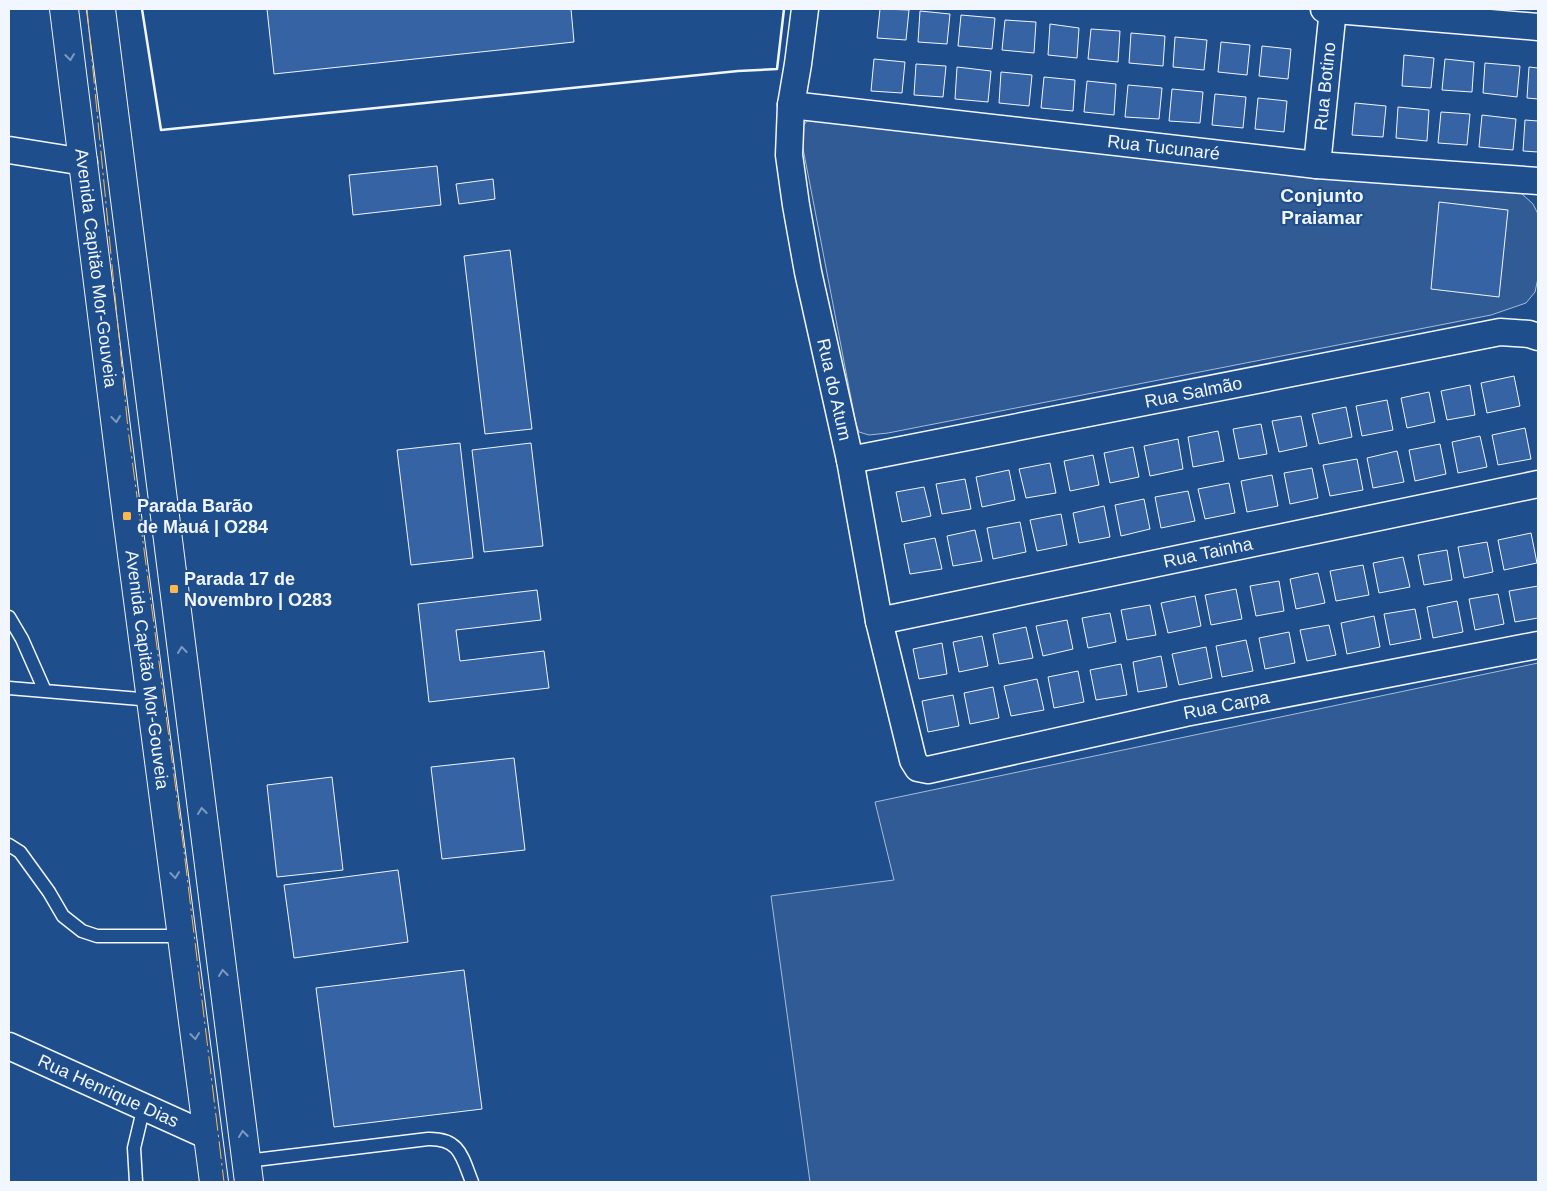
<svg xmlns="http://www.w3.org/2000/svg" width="1547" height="1191" font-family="Arial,sans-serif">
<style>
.built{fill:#305b95;stroke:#a8bbd7}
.building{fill:#3563a3;stroke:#f2f6ff}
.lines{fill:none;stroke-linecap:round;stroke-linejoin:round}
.lane-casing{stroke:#f2f6ff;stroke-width:15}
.street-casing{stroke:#f2f6ff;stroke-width:29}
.primary-casing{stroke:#f2f6ff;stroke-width:30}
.lane{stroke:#1f4e8c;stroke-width:12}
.street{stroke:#1f4e8c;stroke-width:26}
.primary{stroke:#1f4e8c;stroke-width:28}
.wall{stroke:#f2f6ff;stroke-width:2.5}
.power{stroke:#ffb74d;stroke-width:1;stroke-dasharray:18 4 2.5 4;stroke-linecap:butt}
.oneway{stroke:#7e9ac0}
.poi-dot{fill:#ffb74d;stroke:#1f4e8c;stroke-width:2}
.labels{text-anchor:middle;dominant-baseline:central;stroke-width:4;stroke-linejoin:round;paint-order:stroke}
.street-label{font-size:18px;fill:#f2f6ff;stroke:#1f4e8c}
.poi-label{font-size:18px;font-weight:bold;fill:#f2f6ff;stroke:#1f4e8c;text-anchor:start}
.neighbourhood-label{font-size:19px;font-weight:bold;fill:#f2f6ff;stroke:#1f4e8c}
</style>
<rect width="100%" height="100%" fill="#1f4e8c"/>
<!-- built -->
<path class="built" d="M808,120L1440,183L1521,193L1533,204L1538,214V278L1535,292L1526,303L1491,315L888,433L869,435L859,432L856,424L802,143V127Z
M1538,663V1182H810L771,896L894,880L875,802Z"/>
<!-- building -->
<path class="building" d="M267,9H571L574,42L274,74Z
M880,9L909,10L906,40L877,38Z
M920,11L950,14L947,44L918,42Z
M961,15L995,18L992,49L958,46Z
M1005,20L1036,22L1034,53L1002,50Z
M1050,24L1079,28L1077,58L1048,55Z
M1091,29L1120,31L1118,62L1088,59Z
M1131,33L1165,36L1163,66L1129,63Z
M1175,37L1207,40L1204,70L1173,67Z
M1221,42L1250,45L1247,75L1218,72Z
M1262,46L1291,49L1288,79L1259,76Z
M1404,55L1434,58L1431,88L1402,86Z
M874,59L905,62L902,93L871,91Z
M1445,59L1474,62L1472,92L1442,90Z
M1485,63L1520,66L1517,97L1483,93Z
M916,64L946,66L943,97L914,95Z
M957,67L991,71L988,102L955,99Z
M1529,67L1538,68V99L1527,98Z
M1001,72L1032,75L1029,106L999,103Z
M1044,77L1075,80L1073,111L1041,108Z
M1087,81L1116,84L1114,115L1084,112Z
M1128,85L1162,88L1159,119L1125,117Z
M1172,89L1203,92L1200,123L1169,121Z
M1215,94L1246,97L1243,128L1212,125Z
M1258,98L1287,101L1284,132L1255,129Z
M1355,103L1386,106L1383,137L1352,135Z
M1398,107L1429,110L1427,141L1396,138Z
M1441,112L1470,114L1467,145L1438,143Z
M1482,115L1516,119L1513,150L1479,147Z
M1525,120L1538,121V152L1523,151Z
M437,166L441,205L353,215L349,175Z
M493,179L495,199L459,204L456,184Z
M1439,202L1508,210L1499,297L1431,289Z
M510,250L532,429L485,434L464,256Z
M1514,376L1520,406L1487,413L1481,383Z
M1470,385L1475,415L1447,420L1441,391Z
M1429,392L1435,422L1407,428L1401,398Z
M1387,400L1393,430L1362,436L1356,406Z
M1346,407L1352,437L1319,444L1312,414Z
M1301,416L1307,446L1279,452L1272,421Z
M1261,424L1267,454L1239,459L1233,429Z
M1525,428L1531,459L1498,465L1492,435Z
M1218,431L1224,461L1193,467L1188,437Z
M1480,436L1487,467L1458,473L1452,442Z
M1178,439L1183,469L1150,476L1144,446Z
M460,443L473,558L411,565L397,450Z
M531,443L543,546L484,552L472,450Z
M1440,444L1446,474L1415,481L1409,450Z
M1133,447L1139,477L1110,483L1104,453Z
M1397,451L1404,482L1373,488L1367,458Z
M1093,455L1099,485L1070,491L1064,461Z
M1357,459L1363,490L1330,496L1323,465Z
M1050,463L1056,493L1026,498L1019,469Z
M1312,468L1318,498L1290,504L1284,473Z
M1009,470L1015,500L982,507L976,477Z
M1272,475L1278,506L1247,512L1241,481Z
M965,479L971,509L942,514L936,484Z
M1229,483L1235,513L1205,519L1198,489Z
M924,487L931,516L902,522L896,492Z
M1188,491L1195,521L1161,528L1155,497Z
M1144,499L1150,529L1121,536L1115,505Z
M1104,506L1110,537L1079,543L1073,513Z
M1061,514L1067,545L1037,551L1030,520Z
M1020,522L1026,552L993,559L987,528Z
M975,530L982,561L953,566L947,536Z
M1531,533L1537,563L1504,570L1498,540Z
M935,538L942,569L910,574L904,544Z
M1487,542L1493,572L1464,578L1458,547Z
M1447,550L1452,580L1424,585L1418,555Z
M1403,557L1410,587L1379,593L1373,563Z
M1363,565L1369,595L1336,601L1330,571Z
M1318,573L1325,603L1296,609L1290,579Z
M1279,581L1284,611L1256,616L1250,586Z
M1538,586V618L1515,622L1509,591Z
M1236,589L1242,619L1211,625L1205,595Z
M537,590L541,620L456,630L460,661L544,651L549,688L429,702L418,604Z
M1498,594L1504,624L1475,630L1469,599Z
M1195,596L1201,626L1168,633L1161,603Z
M1457,601L1463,632L1433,638L1427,607Z
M1150,605L1156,635L1127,640L1121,610Z
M1415,609L1421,639L1390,645L1384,614Z
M1110,613L1116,642L1088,648L1082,618Z
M1374,616L1380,647L1347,654L1341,623Z
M1067,620L1073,649L1043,656L1036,626Z
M1329,625L1336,655L1307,661L1300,630Z
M1026,627L1033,658L999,664L993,634Z
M1289,632L1295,663L1265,669L1259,638Z
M982,636L988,666L959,672L953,642Z
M1246,640L1253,671L1222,677L1216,646Z
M942,643L947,674L919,679L913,649Z
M1206,647L1212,678L1179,685L1172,654Z
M1161,656L1167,687L1138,692L1133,662Z
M1121,664L1127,695L1096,700L1090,670Z
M1078,671L1084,702L1054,708L1048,677Z
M1037,679L1044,710L1011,716L1004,686Z
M993,687L999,718L970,724L964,693Z
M953,695L959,726L928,732L922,701Z
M514,758L525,850L442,859L431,767Z
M332,777L343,870L277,877L267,785Z
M398,870L408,942L294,958L284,885Z
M464,970L482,1109L334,1127L316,988Z"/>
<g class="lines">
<!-- lane casing -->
<g class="lane-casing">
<path id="lane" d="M9,617L22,639L45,691
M9,688L152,700
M9,845L20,852L49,892L63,916L82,931L97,936H183
M247,1161L428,1139C460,1138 462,1157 472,1182
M136,1182L134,1148L144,1106"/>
</g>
<!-- street casing -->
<g class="street-casing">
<g id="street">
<path id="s1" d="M805,9L798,64L791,105L789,155L796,205L808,272L850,460L879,621L913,760L918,768L928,770L1185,713L1538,645"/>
<path d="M1324,9L1538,27"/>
<path id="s2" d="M791,105L1317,165L1538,181"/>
<path d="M9,150L84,162"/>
<path id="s3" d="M1317,165L1333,9"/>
<path id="s4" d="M850,460L1500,332L1529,334L1538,337"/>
<path id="s5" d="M879,621L1538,484"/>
<path id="s6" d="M9,1046L208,1136"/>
</g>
</g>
<!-- primary casing -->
<g class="primary-casing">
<g id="primary">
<path id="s7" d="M64,9L127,516L214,1182"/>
<path d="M101,9L249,1182"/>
</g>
</g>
<!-- lane -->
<use href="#lane" class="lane"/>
<!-- street -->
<use href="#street" class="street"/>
<!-- primary -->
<use href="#primary" class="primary"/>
<!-- wall -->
<path class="wall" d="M142,9L161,130L738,71L777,69L784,9"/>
<!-- power -->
<path class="power" d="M87,9L128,429L183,843L224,1182"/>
</g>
<!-- one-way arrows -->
<defs><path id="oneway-chevron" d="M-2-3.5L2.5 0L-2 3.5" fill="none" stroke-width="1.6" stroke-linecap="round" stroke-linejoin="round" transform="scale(1.25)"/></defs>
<g class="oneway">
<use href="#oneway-chevron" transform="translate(70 57) rotate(83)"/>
<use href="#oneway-chevron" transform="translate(116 419) rotate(83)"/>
<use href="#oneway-chevron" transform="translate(182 650) rotate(-97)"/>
<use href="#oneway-chevron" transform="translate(202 811) rotate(-97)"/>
<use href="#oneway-chevron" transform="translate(175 875) rotate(83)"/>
<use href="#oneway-chevron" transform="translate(223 973) rotate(-97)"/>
<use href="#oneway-chevron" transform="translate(195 1036) rotate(83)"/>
<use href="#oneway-chevron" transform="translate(243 1134) rotate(-97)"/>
</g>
<!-- markers -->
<g class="poi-dot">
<rect x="122" y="511" width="10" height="10" rx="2.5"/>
<rect x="169" y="584" width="10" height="10" rx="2.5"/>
</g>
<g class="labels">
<!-- street labels -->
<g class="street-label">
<text stroke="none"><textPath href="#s3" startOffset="79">Rua Botino</textPath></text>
<text stroke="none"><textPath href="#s2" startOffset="375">Rua Tucunaré</textPath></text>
<text stroke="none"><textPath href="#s7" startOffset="261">Avenida Capitão Mor-Gouveia</textPath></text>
<text stroke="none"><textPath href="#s1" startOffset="386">Rua do Atum</textPath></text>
<text stroke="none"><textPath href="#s4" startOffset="350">Rua Salmão</textPath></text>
<text stroke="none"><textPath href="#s5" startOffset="336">Rua Tainha</textPath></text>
<text stroke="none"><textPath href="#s7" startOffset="666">Avenida Capitão Mor-Gouveia</textPath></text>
<text stroke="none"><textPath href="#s1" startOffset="1090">Rua Carpa</textPath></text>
<text stroke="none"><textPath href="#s6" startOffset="109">Rua Henrique Dias</textPath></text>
</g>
<!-- poi labels -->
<g class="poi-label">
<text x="137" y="506">Parada Barão<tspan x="137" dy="21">de Mauá | O284</tspan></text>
<text x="184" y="579">Parada 17 de<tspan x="184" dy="21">Novembro | O283</tspan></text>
</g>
<!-- neighbourhood labels -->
<g class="neighbourhood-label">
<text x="1322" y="195">Conjunto<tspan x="1322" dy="22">Praiamar</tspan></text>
</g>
</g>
<!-- border -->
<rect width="1547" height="1191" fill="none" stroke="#f2f6ff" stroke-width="20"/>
</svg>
